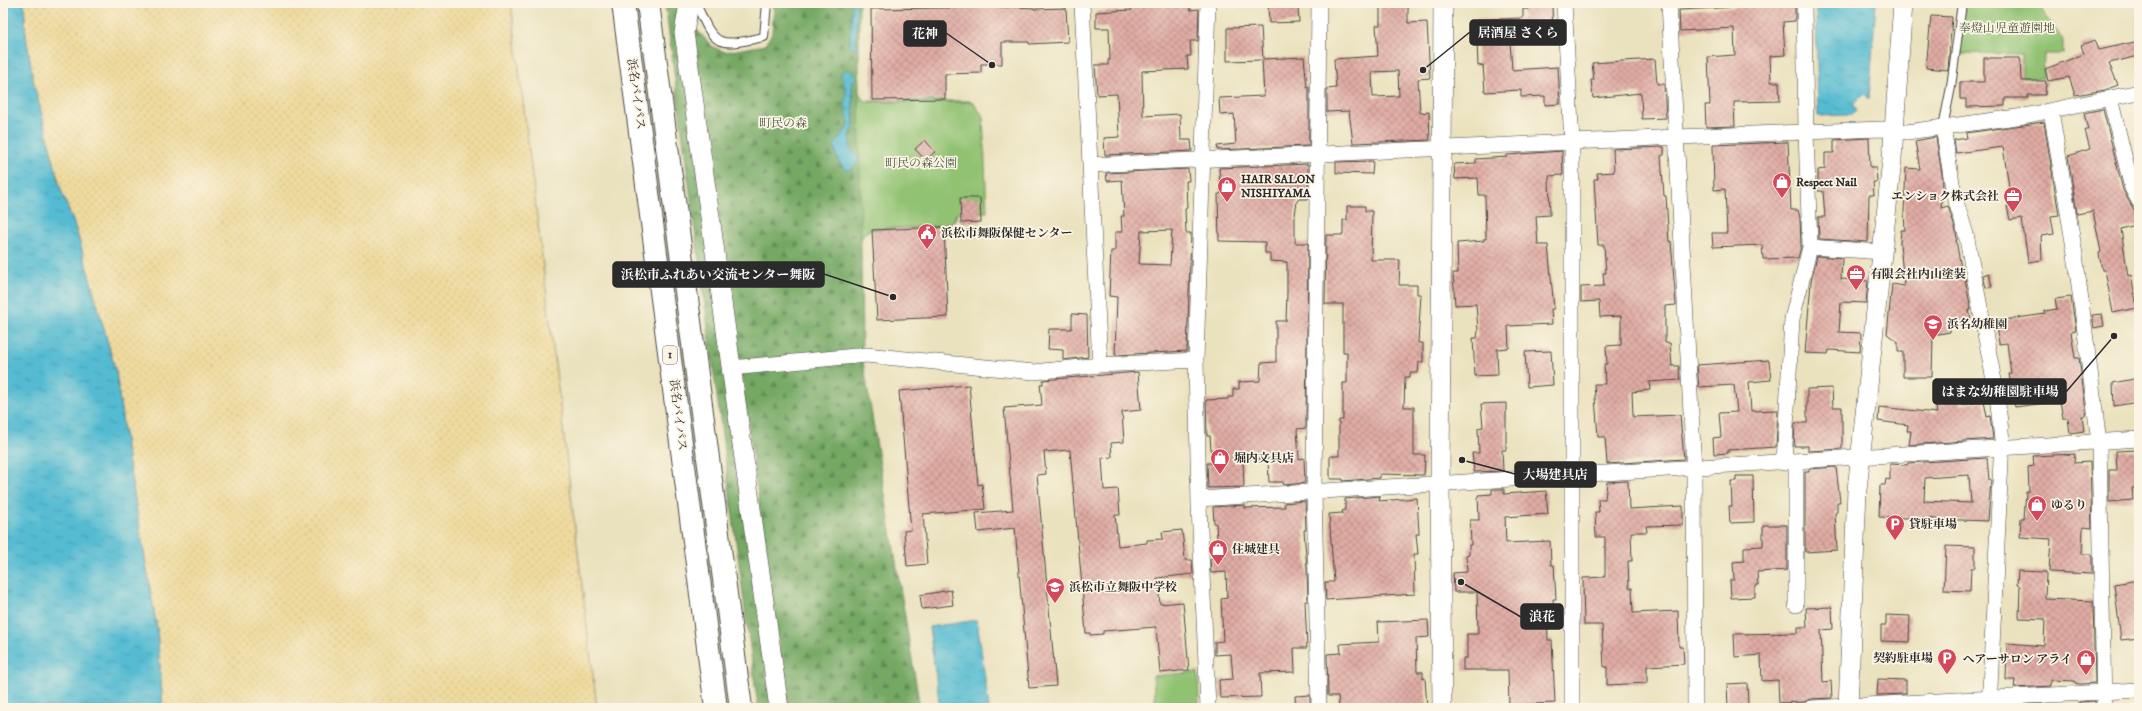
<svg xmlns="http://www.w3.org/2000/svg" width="2142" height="711" font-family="'IM FELL DW Pica','Noto Serif JP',serif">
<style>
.forest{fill:url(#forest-firs);stroke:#506a48}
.sand{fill:url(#sand-dots);stroke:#8c8264}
.green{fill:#91c272;stroke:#5e764e}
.water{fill:url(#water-ripples);stroke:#40737e}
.building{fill:url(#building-cross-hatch);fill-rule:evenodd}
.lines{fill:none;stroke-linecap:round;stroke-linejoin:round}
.service-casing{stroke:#484641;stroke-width:10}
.minor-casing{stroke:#484641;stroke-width:16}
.tertiary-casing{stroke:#484641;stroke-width:20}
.motorway-casing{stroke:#484641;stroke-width:24}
.service{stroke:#fff;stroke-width:8}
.minor{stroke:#fff;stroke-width:15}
.tertiary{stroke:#fff;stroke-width:19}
.motorway{stroke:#fff;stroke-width:22}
.labels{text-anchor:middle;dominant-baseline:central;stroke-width:3.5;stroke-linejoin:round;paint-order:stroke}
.shield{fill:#fcf5e5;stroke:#6a6863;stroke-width:1}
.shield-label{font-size:11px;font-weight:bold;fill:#2b2b2b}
.park-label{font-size:12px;fill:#4a5840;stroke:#fcf5e5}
.street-label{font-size:12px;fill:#2b2b2b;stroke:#fcf5e5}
.poi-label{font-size:12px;font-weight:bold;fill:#2b2b2b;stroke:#fcf5e5;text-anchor:start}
.leader{fill:none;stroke:#2b2b2b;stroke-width:1.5}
.callout-dot{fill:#2b2b2b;stroke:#fcf5e5;stroke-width:1.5}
.callout{fill:#2b2b2b;stroke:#2b2b2b;stroke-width:1.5}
.callout-label{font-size:13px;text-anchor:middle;font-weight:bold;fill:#fff}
</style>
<defs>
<pattern id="forest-firs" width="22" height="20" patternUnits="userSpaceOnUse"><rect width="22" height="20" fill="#74a864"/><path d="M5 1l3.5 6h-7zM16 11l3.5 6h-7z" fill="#5f8953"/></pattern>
<pattern id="sand-dots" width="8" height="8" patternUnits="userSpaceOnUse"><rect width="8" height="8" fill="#eeda9e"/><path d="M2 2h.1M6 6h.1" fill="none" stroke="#cb8" stroke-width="1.8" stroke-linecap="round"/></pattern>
<pattern id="water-ripples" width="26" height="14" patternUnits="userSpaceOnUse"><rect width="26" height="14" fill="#54bbd2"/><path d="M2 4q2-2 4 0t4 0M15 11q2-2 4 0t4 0" fill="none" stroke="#4698ab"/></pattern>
<pattern id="building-cross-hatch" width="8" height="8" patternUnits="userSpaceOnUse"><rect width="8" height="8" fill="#e0aca4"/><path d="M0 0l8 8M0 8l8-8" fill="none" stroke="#b68c86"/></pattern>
</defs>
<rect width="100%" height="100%" fill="#fcf5e5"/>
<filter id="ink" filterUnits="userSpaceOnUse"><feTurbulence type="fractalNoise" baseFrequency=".025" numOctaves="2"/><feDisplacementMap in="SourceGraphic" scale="8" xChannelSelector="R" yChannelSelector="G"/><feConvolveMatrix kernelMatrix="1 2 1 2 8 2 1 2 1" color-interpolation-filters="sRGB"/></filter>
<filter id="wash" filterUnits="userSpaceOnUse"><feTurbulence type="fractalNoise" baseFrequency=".012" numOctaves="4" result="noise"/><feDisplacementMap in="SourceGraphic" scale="16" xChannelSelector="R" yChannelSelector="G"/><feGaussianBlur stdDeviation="0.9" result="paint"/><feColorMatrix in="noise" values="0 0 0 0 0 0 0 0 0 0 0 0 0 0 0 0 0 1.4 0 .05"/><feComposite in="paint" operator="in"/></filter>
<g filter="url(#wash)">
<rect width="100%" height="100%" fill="#eae2be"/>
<!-- forest -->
<path class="forest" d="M665,3H680L771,708H758Z
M774,3H859V92L864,101H969L973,102L978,109L956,219C943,232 890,229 871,229L863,234L861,240L862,355L920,708H788L693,33L694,30H697L713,47L725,52L765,45L772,33Z"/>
<!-- sand -->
<path class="sand" d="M24,3H511L597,708H163L157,629L126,447L116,372L76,229L61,190L34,84L26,37Z"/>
<!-- green -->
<path class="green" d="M1965,3H2037L2063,40V54H2044L2043,78H2022V54L1958,53Z
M859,92L864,101L868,102H973L983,116L987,212L957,213L953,222L941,226L871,229L863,234L861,240Z
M1198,672L1199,708H1156L1153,676Z"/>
<!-- water -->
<path class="water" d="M3,3H24L26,37L34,84L61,190L76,229L116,372L126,447L157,629L163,708H3Z
M852,3L857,6L856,48L850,47Z
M1816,3H1876L1869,99L1865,94L1853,104L1857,110L1851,115L1818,116Z
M849,69L856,76V80L852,82L854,127L851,132L850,148L856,154L858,161L853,169L848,170C837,165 836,155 834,145L847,128L849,124L845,105L846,89L841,75L842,72Z
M977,620L989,708H940L929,627Z"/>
<g id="blocks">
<!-- building -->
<path class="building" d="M1131,3H1189L1190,10L1199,9L1198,41H1190L1191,56H1187L1188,69L1142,71L1143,116L1180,114L1181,140H1191L1192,151L1105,155L1104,138L1119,137L1117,94L1097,95L1095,65H1108V60H1110L1109,28H1096V12L1132,10Z
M1268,3H1295L1296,8H1298L1299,22L1269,23Z
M1380,3H1408V23L1427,22L1430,78L1418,79L1420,113L1429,112L1430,140L1353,143L1349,111L1327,112V89L1336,88L1334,59L1378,56L1376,25H1380ZM1398,71L1399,96L1373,97L1372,72Z
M1528,3H1552L1553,39L1510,41L1512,70L1558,67L1560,104L1545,105V96L1521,97V90L1485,92L1483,65L1478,66L1477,41H1475V28H1478V20L1523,18V9H1528Z
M1756,3H1795V21L1783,22L1785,55L1770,56L1771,82H1779L1780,101L1734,102L1735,126L1706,127L1705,105H1710L1708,57L1735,55L1734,28L1680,31L1679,10L1737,7V5Z
M1014,7L1034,8V9L1066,8L1068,42L1029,44V42H1002V64H981V73L945,74V99L872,100L871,9Z
M1931,16L1952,17L1948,70L1926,68Z
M1261,27L1263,59L1304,57L1307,88L1309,87V146L1218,150L1217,146L1236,144L1234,114L1220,115L1219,98L1264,96L1262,60L1227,61V28Z
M2095,40L2099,50L2139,41V56L2109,63L2118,85L2105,90L2075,95L2069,77L2048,81L2045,69L2084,54L2081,45Z
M1984,58H2020L2021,81H2046L2045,95H2028V98H2005V106L1966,107V99H1960V82H1984Z
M1655,59L1657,84H1664L1666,118L1642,119L1641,93L1593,98L1591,80H1594L1592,63Z
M2103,109L2123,190L2134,210H2139V224L2121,229L2128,276L2131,275L2137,308L2113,313L2105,270H2102L2099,253L2101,252L2093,211L2077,214L2068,156L2090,149L2085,130H2088L2084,113Z
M2044,122L2059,215L2051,216L2054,234L2041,236L2042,260L2028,262L2022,218L2010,220L2007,206H2012L2003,147L1956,153L1954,140L1967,138L1966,133Z
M1936,137L1943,180L1941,208L1948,206L1956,231L1957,240H1956L1963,279L1965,278L1971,310H1969L1971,320L1949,324L1950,332L1933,335L1932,377H1903V352H1898V342L1887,334L1892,284L1904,286L1900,243L1901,230H1905L1904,211L1906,168L1920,169L1915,141Z
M1869,138L1870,167H1876L1877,182H1873L1874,195H1869L1868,242L1819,239L1818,217H1825L1823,191H1818V170L1825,169V153H1834V140Z
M925,140L935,152L925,160L915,149Z
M1788,142L1791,210H1798L1800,218L1801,246L1798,258L1763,259L1762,245L1713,247L1712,233H1727L1725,189L1714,190L1713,145Z
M1664,147V155L1661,156L1664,196H1666L1669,242L1671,241L1676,305L1665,306V343H1670L1672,366H1679L1680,380L1649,382L1650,390L1632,392L1633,417L1680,415L1684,459L1607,464L1605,437H1598L1594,384H1605L1604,364H1607L1606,346L1621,345V316L1600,317L1599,301L1581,302V287L1604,286L1603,273H1606L1604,245H1598L1594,179H1598L1597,173L1614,172L1613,149Z
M1562,151L1563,175L1549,176L1550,215L1536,216L1538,245H1548L1554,309H1551L1552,324L1508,326L1509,348L1497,349L1498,375L1475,376L1473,338H1477L1478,331L1476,304L1455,305L1453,273H1458L1457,243L1484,241L1483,239H1486L1485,195H1479L1478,178L1455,179L1454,164L1476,163V159L1507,157V155Z
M1373,161L1372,174L1336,173V162Z
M1308,164V199H1299L1297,201L1295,215V243H1308L1306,428L1297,429L1299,459L1304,458L1305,483L1284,485L1283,482H1269L1268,459H1243L1244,487L1208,488L1207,463H1212L1210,436H1207L1206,400L1228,399V397H1233V389H1239V382L1260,381L1261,363L1276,362V321H1286L1287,292V262L1270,261V253H1265V242L1219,241L1218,194H1221L1219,168Z
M1188,169L1189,181H1186L1187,208L1185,209L1186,233H1191L1187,351L1115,355L1117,297L1109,296L1111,251H1115V232H1122L1121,216H1124L1122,180L1107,181L1106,173ZM1172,230L1170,265L1139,264L1141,231Z
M960,198H980L981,222L961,223Z
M1347,206H1365V211H1372L1371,260H1400L1399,285H1417V294H1421L1418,343H1423V362H1419L1418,373H1410V377H1405L1404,407H1414V455H1425L1424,475L1380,474V478L1343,481V479H1330V456H1339V420H1343V383H1347V352H1343V304H1325L1326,235H1343V220H1347Z
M944,227L948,317L877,320L872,230Z
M1817,256L1842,258L1841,279L1868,281L1866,303L1841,302L1839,332L1861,333L1860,352L1829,350L1828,354L1805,353L1811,282Z
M1989,273L1992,287L1986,288L1983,275Z
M2071,297L2076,331L2071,332L2075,358H2079L2086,410L2085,416H2082L2084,431L2070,433L2068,418H2063L2060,401L2015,407L2009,374H2011L2007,343L1999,344L1997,321L2045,314L2044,311L2057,309L2055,299Z
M1072,314L1087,315L1088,357L1063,360V350L1048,349L1049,329H1072Z
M2102,314L2104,326L2094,328L2092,315Z
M1551,351L1553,385L1527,387L1525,352Z
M1769,360L1771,380L1749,382L1751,411L1778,410L1776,447L1728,450V453L1714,454L1713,438L1721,437L1719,413L1737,412L1734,385L1699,387L1697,365Z
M1138,372L1141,410L1122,412L1124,442L1111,443L1112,457L1102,458L1104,490L1118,489L1120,515H1115L1118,546L1147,543V540L1163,539L1162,532L1182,530L1185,560H1192L1193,574L1157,578L1160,604L1183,602L1189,670L1160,673L1156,627L1103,631V634L1090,635V633H1086L1070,450L1044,452L1046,474L1037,475L1056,686L1029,688L1015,528L978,532L976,513L1013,510L1004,408L1042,405L1040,384H1043V380Z
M2139,378V402L2114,406L2113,383Z
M969,385L978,485L982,484L985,509L923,514L927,564L907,566L904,531L911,530L899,391Z
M1832,388L1833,407H1842V449L1808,451V446H1794L1795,423H1807V389Z
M1959,392L1961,405L1984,401L1987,417L1990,416L1993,439L1909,445L1911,431H1907L1908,425L1878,421L1879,407L1937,413L1934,396Z
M1506,403V450H1502L1503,471L1474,472L1472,453H1479L1478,428L1483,427L1481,404Z
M2139,450V488H2132L2133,500L2109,502V470H2117L2116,451Z
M2075,454L2074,463L2090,462L2092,528L2083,527L2082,554H2092V574L2049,572L2051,539L2020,537L2021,518H2024L2026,491H2029L2028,467L2034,466L2033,456Z
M1987,458L1989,480H1991L1988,521L1879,517L1880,485H1885L1886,479L1890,480V464L1907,465L1908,463ZM1969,475L1971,503L1924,501L1925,478Z
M1836,467L1840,502H1837V512L1835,513L1837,550L1805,552V472H1809V469Z
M1736,476H1753L1754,522L1730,523L1729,506H1732L1731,481H1736Z
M1628,481L1629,509L1683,506V525L1646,526L1647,532H1631L1632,561H1628L1629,588H1632L1633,613L1678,611L1679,647H1683L1684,664L1647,666V683L1607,685V667H1604L1602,625H1584L1583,578L1605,577V537H1596L1595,512H1599L1598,499H1605L1607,482Z
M1492,489H1504V494L1546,491L1548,514L1505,517L1506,543L1550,541L1551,565H1554L1556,599H1553L1554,612H1547L1548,640H1552L1555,703L1509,705L1508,670H1463V658H1467V634H1478L1477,592H1454L1453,573L1467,572L1466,555L1469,554V545H1471L1470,520H1479L1478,495L1492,494Z
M1380,496L1379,501L1417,498L1419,534H1416L1418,554H1414L1415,594L1326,600L1325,582H1334L1329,514L1343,513L1342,511L1345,510V499Z
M1305,501L1306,530H1304L1307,568L1308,601H1305L1307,648H1294L1295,672L1260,673L1261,697L1220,698L1219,680L1233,679L1231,654L1215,655V642L1223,641L1221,599L1227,598L1226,572L1211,573L1210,559L1218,558L1216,523H1214L1213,507L1245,505V508L1285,507L1284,503Z
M1763,525H1787V570L1757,572L1758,585H1755V597L1731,598L1730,580H1734L1733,562L1744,561V547L1763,546Z
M1946,546L1975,547V568H1971L1970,591L1944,590Z
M2018,571L2046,572L2045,599L2093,601L2095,683L2080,684L2075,683V681L2051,680V686L2014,688L2015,680H2006L2007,643L2044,646L2045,619L2019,618L2020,586L2017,585Z
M2139,580V638L2121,640L2114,584Z
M951,590L953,605L922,609L920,595Z
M1832,607L1833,629L1821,630L1823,682L1831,681L1832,698L1811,699L1804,702L1779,703L1778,680L1762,681L1761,655L1735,657L1734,634L1798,633V627H1807L1806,608Z
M1886,615L1910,616L1909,642L1881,641V625H1886Z
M1428,620L1429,637L1416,638L1417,672H1423V679L1425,678L1427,708H1339L1338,696H1328L1327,654L1341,653L1340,644L1379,642L1378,622Z
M1878,679L1906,680V694L1877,695Z
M1747,683L1748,705L1728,706L1727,684Z
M1310,695V708H1296L1295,696Z
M2095,701V708H2079V702Z
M2050,704L2049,708H2027V705Z"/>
</g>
</g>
<g filter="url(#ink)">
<use href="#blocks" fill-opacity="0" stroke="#484641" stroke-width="1"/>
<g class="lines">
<!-- service casing -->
<g class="service-casing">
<path id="service" d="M696,3C715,48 718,47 764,37L767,3
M1943,127L1951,87L1962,3"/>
</g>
<!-- minor casing -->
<g class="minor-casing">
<path id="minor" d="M1082,3L1100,365
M1319,3L1314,492L1319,708
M1564,3L1572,142V708
M1669,3L1694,468L1695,708
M2110,98L2132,188L2139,201
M2051,111L2075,254L2099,442L2104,708
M1943,127L1954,195L1966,234L1997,396L2002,440L1989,708
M1090,165L1677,137L1882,129L1907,132L2024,116L2139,92
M1810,247L1882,252
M731,368L866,355L1034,372L1100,365L1196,360
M1796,462V605
M1784,463L1792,319L1810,247L1806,132L1804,3
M1199,499L2139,439
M1208,708L1199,506L1196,360L1208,3
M1811,708L2139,690"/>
</g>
<!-- tertiary casing -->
<g class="tertiary-casing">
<path id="tertiary" d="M689,3L684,33L686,46L779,708
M1442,708L1440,485L1443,3
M1848,708L1857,490L1892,159L1903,3"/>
</g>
<!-- motorway casing -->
<g class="motorway-casing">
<path id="motorway" d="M623,3L716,708
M648,3L741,708"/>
</g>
<!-- service -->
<use href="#service" class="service"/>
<!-- minor -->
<use href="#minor" class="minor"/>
<!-- tertiary -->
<use href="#tertiary" class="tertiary"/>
<!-- motorway -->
<use href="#motorway" class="motorway"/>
</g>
</g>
<!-- icons -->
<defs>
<g id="shop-pin" transform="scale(1)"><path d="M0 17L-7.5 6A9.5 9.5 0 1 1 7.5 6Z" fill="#d1495b" stroke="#fcf5e5"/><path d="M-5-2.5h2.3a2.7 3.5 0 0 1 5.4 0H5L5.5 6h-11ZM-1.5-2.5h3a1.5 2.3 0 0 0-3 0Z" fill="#fff"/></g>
<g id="office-pin" transform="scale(1)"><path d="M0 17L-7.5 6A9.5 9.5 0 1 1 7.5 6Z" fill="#d1495b" stroke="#fcf5e5"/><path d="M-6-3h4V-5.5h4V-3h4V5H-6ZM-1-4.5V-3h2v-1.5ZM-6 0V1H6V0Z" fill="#fff"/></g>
<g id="civic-pin" transform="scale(1)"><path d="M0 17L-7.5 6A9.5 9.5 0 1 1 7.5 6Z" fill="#d1495b" stroke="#fcf5e5"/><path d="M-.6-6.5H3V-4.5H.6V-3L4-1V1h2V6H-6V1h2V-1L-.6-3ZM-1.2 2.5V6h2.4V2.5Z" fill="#fff"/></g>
<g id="school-pin" transform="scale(1)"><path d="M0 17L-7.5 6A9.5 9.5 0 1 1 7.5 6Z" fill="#d1495b" stroke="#fcf5e5"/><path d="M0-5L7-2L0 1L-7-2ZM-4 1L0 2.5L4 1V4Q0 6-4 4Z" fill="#fff"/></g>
<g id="parking-pin" transform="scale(1)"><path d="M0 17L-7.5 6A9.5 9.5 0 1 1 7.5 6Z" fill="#d1495b" stroke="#fcf5e5"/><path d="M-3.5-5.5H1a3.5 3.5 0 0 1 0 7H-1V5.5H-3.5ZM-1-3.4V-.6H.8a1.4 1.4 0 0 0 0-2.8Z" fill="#fff"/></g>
</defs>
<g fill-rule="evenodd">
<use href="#shop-pin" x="1782" y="182"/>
<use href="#shop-pin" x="1227" y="186"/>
<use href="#office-pin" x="2013" y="196"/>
<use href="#civic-pin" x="927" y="233"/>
<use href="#office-pin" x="1856" y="274"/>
<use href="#school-pin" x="1933" y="324"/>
<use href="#shop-pin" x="1220" y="458"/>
<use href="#shop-pin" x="2037" y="505"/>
<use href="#parking-pin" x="1895" y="524"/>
<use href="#shop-pin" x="1218" y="549"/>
<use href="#school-pin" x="1055" y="587"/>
<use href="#parking-pin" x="1947" y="658"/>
<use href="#shop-pin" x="2086" y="659"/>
</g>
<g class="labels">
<!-- shield labels -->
<rect class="shield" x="663" y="346" width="14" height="18" rx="3"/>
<g class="shield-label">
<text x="670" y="355">1</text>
</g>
<!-- park labels -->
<g class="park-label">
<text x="2007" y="28">奉燈山児童遊園地</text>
<text x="783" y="123">町民の森</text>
<text x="921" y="163">町民の森公園</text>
</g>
<!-- street labels -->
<g class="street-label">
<text transform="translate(636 94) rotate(82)">浜名バイパス</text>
<text transform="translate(678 415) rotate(83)">浜名バイパス</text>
</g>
<!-- poi labels -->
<g class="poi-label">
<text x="1241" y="179">HAIR SALON<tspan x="1241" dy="14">NISHIYAMA</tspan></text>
<text x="1796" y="182">Respect Nail</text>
<text x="1999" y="196" text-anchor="end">エンショク株式会社</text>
<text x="941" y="233">浜松市舞阪保健センター</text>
<text x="1870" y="274">有限会社内山塗装</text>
<text x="1947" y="324">浜名幼稚園</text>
<text x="1234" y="458">堀内文具店</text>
<text x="2051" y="505">ゆるり</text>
<text x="1909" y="524">貸駐車場</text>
<text x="1232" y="549">住城建具</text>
<text x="1069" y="587">浜松市立舞阪中学校</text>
<text x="1933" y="658" text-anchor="end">契約駐車場</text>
<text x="2072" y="659" text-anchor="end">ヘアーサロン アライ</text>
</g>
</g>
<!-- callouts -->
<path class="leader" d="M1423 70L1470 32M992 65L946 33M893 297L824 274M2114 336L2066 392M1462 460L1515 474M1461 582L1521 617"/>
<g class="callout-dot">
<circle cx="1423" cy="70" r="4"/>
<circle cx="992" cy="65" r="4"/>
<circle cx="893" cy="297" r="4"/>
<circle cx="2114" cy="336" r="4"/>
<circle cx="1462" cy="460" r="4"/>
<circle cx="1461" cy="582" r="4"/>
</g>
<g class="callout">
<rect x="1470" y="20" width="96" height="25" rx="4"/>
<rect x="904" y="21" width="42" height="25" rx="4"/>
<rect x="613" y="262" width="211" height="25" rx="4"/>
<rect x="1933" y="379" width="133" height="25" rx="4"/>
<rect x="1515" y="462" width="81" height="25" rx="4"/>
<rect x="1521" y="604" width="42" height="25" rx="4"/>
</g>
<g class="callout-label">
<text x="1518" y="37">居酒屋 さくら</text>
<text x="925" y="38">花神</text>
<text x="718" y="279">浜松市ふれあい交流センター舞阪</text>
<text x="2000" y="396">はまな幼稚園駐車場</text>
<text x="1555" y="479">大場建具店</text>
<text x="1542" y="621">浪花</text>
</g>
<!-- margin -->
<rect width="2142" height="711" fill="none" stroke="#fcf5e5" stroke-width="16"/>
</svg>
